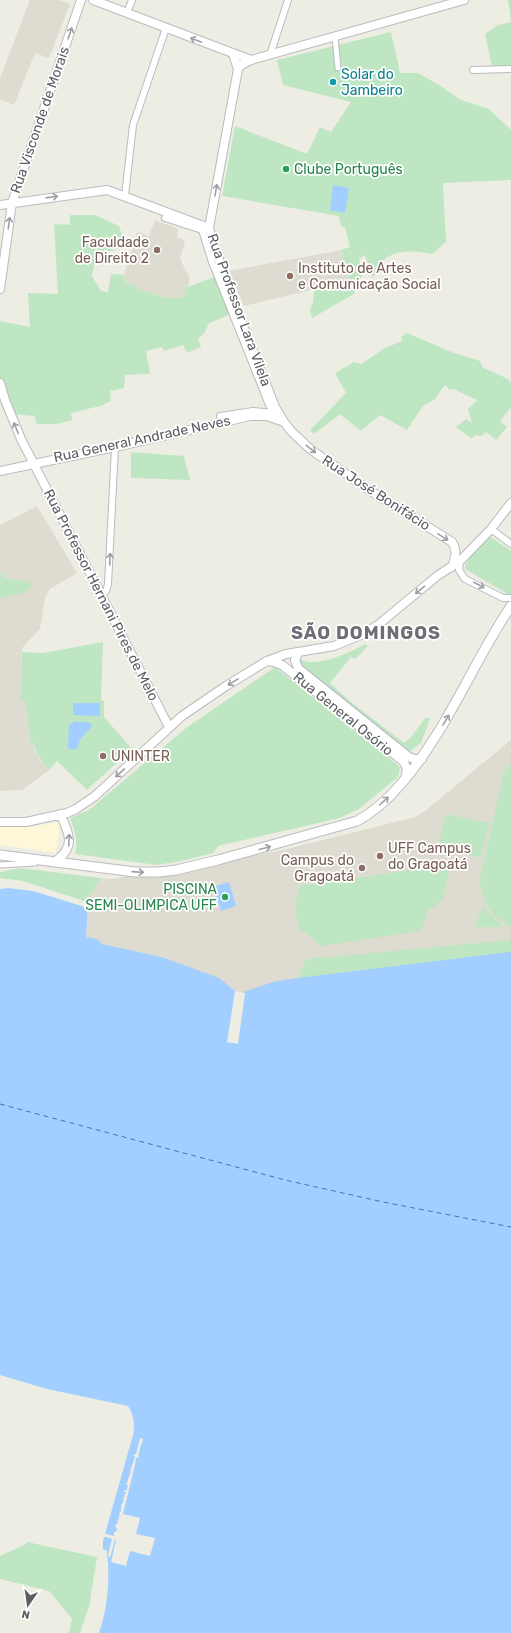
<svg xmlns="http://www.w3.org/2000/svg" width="511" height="1633" font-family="Rubik,sans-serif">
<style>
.commercial{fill:#fef8d9}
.education{fill:#dedcd1}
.green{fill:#bfe6c2}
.water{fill:#a2cfff}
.pier{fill:#eeede3}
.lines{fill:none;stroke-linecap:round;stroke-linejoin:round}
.ferry{stroke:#4173ba;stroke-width:1;stroke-dasharray:5 4;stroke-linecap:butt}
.pedestrian-casing{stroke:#b8bbc0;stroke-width:7}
.minor-casing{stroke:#b8bbc0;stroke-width:8}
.tertiary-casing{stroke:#b8bbc0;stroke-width:10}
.secondary-casing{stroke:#b9bcc2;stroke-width:11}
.pedestrian{stroke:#fff;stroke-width:5}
.minor{stroke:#fff;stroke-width:6}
.tertiary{stroke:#fff;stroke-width:8}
.secondary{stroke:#fff;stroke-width:9}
.oneway{stroke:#9d9fa2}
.culture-dot{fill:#0f9aa8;stroke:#fff;stroke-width:1.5}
.leisure-dot{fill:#2e9e5b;stroke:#fff;stroke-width:1.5}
.education-dot{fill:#8d6e63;stroke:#fff;stroke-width:1.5}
.labels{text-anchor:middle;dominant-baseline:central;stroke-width:3.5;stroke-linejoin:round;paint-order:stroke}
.culture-label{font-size:14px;fill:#0d838f;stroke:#fff;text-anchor:start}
.street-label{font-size:14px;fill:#5b5f64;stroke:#fff}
.leisure-label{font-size:14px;fill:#27864d;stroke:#fff;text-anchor:start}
.education-label{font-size:14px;fill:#785e54;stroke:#fff;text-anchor:start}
.district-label{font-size:18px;font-weight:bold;letter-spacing:1px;fill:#6c7076;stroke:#fff}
</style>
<rect width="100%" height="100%" fill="#eeede3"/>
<!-- commercial -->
<path class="commercial" d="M58,822L60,826L56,853L0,845V826L30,827Z"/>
<!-- education -->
<path class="education" d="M30,0H59L70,4L49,58L35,53L14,105L0,99V78Z
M155,220L178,229L177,237L185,241L180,259L190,279L184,297L167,298L142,290L125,282L124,275L137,232L149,236Z
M341,250L349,281L244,306L229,271Z
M37,506L77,573L50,589L45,598L40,629L22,648L20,700L25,701L30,741L33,742L35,751L40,760L49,770L22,790L0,791V525Z
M511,740V958L241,993L235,991L231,988L113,947L102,944L86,937L88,908L87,902L101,878L111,879L283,850L415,817L425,811Z"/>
<!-- green -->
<path class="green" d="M508,0H511V66L492,67L485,34L498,25L511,22Z
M391,32L400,73H418L439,85L461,100L489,109L511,130V180L443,183L446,242L432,254C413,251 394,248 379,264C376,268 375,274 373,279L365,255L359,259L363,273L354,294L312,318L310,310L313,302L314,289L349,281L341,250L350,247L345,227H341L339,216L222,196L235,126L307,154L320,127L331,132L351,102L283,85L277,60Z
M70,215H95L119,226L122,235L119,248L111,251H97L92,276L101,291L108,292L111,274L124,275L125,282L142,290L167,298L183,297L187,287L217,276L231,314L209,323L204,334L198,338L201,347L187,353L183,345L164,351L162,347L146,351L150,374L125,375L124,388L110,391L111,401L100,406L71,413L72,420L57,424H37L34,416L14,414L0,387V321L30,327L28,293L58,294L54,224L70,225Z
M407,333L454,353L480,361L482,367L508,379L511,383V407L500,421L507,427L496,440L486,432L481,436L475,435L472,439L456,427L466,419L472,423L468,409L477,400L453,389L450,390L445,385L434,400L423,406L407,430L380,415L361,431L340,414L314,434L310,430L346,393L335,373L354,362L361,364L385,348L402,341L401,337Z
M131,452L184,456L190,480L131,478Z
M489,536L511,551V594L509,595L465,569V565L484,538Z
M0,573L7,579L28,581L31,584C31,588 29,590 25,592L0,598Z
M103,642L101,701H104V717L132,749L87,790L57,761L49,770C41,761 36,754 33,742L30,741L25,701H20L22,652L43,653Z
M366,644L367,647L355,659L351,657L330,683L352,703L404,743L411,737L426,717L430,719L421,743L411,751L407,750L298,665L297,660L300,659C316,669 350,652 366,644Z
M275,667L400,767L398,777L359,809L340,818L218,846L213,853L181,861L157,865L75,854C78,840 75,831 70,818L89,810L186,728Z
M511,764V927C490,916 485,904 479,882L504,772Z
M446,814L489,823L481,858L438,848Z
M451,864L443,899L427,912L421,931L321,946L298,927L295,906L300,886Z
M20,868L101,878L87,902L23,881L0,878V872Z
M483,907L503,927H474Z
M511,940V958L298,978L306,959Z
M27,1542L97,1557L89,1607L80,1633H69L72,1619L49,1591L0,1579V1556L26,1544Z"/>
<!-- water -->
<path class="water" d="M333,185L349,188L345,213L330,210Z
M73,703H100V716L73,715Z
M76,721C81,723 87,721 92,724V726L80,740L77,749L74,750L68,748L69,725Z
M229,882L236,906L221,911L213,887Z
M8,888L33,891L88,908L86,937L97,939L102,944L161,957L184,965L219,978L235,991L241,993L273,982L297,978L511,952V1633H99C108,1607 110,1578 107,1551L103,1549V1541L133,1435C135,1423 134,1416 128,1406L47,1389L0,1375V889Z"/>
<!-- pier -->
<path class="pier" d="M235,991L245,993L238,1044L227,1042Z
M140,1438L143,1439L142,1444H141L138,1458H136L135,1465L123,1514L140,1518L136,1534L155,1538L150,1556L130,1551L126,1566L111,1562L116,1540L115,1539L110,1558L108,1555L112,1539H113L102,1536L103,1533L114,1536V1532H116L117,1528L115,1527L116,1524H117L120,1513H119L121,1511V1506L124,1500L123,1499L126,1492H124L125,1490H127L128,1485H126L131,1471H130L135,1457L134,1456V1454H136Z"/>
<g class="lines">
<!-- ferry -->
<path class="ferry" d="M0,1104L285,1180L383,1202L511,1227"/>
<!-- pedestrian casing -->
<g class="pedestrian-casing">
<path id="pedestrian" d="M335,37L338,68
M0,865L35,863"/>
</g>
<!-- minor casing -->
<g class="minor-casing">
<path id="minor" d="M127,13L132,0
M270,55L288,0
M473,70L511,69
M125,196L133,125L166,28
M165,218L202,230L212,262L269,405L274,413L253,411L220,416
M491,529L511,544
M460,561L459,570L465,579L503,598H511
M101,596L106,591L108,584L115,447"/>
</g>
<!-- tertiary casing -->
<g class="tertiary-casing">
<path id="tertiary" d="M93,0L251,60
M233,54L238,69L209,228L227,285L275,407L284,422L291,431L310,449L369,490L452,542C458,551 455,558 452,567
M238,69L241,65L251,60L464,0
M0,205L107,190L209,228
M0,289L12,203L81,0
M0,383L5,400L21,439L169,727
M0,471L115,447L250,416H267L284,422
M298,653L295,660L298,668L409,757L414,759H422
M267,661L274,662L282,665L404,762L407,769L405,779
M0,822H26L67,813L76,809L95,796L182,716L226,686L267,661L286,654L334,646L363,634L378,625L437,576L460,561L491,529L511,503
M54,862C76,848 70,834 60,814"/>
</g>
<!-- secondary casing -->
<g class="secondary-casing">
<path id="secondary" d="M0,855L135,872H159L176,870L218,860L357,821C374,812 389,798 401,784C447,731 472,664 511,606"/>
</g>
<!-- pedestrian -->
<use href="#pedestrian" class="pedestrian"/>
<!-- minor -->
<use href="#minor" class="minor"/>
<!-- tertiary -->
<use href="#tertiary" class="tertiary"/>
<!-- secondary -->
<use href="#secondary" class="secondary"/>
</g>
<!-- one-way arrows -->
<defs><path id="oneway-shaft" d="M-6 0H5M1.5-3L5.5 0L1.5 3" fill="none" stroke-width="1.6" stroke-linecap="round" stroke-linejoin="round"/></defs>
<g class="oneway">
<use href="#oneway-shaft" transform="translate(70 33) rotate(-71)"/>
<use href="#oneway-shaft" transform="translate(196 40) rotate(-159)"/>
<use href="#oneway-shaft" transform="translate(216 190) rotate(-80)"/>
<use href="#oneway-shaft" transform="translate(52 197) rotate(-8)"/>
<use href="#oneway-shaft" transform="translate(9 223) rotate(-82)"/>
<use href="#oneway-shaft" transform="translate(16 428) rotate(-113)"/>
<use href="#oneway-shaft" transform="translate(311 449) rotate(38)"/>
<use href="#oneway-shaft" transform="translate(443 537) rotate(32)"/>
<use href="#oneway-shaft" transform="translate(110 559) rotate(-87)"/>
<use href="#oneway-shaft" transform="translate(479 585) rotate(27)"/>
<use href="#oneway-shaft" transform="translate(420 590) rotate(141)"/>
<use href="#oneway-shaft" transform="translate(233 682) rotate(148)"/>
<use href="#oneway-shaft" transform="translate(446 720) rotate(-60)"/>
<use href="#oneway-shaft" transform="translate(120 773) rotate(137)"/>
<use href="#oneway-shaft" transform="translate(384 801) rotate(-42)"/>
<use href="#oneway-shaft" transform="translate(69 840) rotate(-88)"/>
<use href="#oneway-shaft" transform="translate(265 848) rotate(-15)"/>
<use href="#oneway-shaft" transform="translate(138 872) rotate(4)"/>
</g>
<!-- markers -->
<circle class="culture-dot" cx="333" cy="82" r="4"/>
<g class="leisure-dot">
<circle cx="286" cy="169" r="4"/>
<circle cx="225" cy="897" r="4"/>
</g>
<g class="education-dot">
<circle cx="157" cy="250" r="4"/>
<circle cx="290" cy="276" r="4"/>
<circle cx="103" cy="756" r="4"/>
<circle cx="380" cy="856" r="4"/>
<circle cx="362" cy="868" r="4"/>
</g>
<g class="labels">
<!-- culture labels -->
<g class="culture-label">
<text x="341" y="74">Solar do<tspan x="341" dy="16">Jambeiro</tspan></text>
</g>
<!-- street labels -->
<g class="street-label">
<text transform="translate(40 120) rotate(-71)">Rua Visconde de Morais</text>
<text transform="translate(239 310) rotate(70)">Rua Professor Lara Vilela</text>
<text transform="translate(142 439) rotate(-12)">Rua General Andrade Neves</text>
<text transform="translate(376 493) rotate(33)">Rua José Bonifácio</text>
<text transform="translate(101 595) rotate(63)">Rua Professor Hernani Pires de Melo</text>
<text transform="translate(343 714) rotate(39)">Rua General Osório</text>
</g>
<!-- leisure labels -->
<g class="leisure-label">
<text x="294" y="169">Clube Português</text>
<text x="217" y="889" text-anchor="end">PISCINA<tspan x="217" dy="16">SEMI-OLIMPICA UFF</tspan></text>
</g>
<!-- education labels -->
<g class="education-label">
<text x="149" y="242" text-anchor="end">Faculdade<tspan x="149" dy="16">de Direito 2</tspan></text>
<text x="298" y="268">Instituto de Artes<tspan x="298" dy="16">e Comunicação Social</tspan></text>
<text x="111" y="756">UNINTER</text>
<text x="388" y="848">UFF Campus<tspan x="388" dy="16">do Gragoatá</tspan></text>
<text x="354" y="860" text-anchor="end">Campus do<tspan x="354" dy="16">Gragoatá</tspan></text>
</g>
<!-- district labels -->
<g class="district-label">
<text x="366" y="633">SÃO DOMINGOS</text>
</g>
</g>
<!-- north arrow -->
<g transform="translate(28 1605) rotate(193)" stroke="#ffffff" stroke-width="3" paint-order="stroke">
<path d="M0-3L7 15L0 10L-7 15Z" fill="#5b5f64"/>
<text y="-6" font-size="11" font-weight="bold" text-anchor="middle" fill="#5b5f64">N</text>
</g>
</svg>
